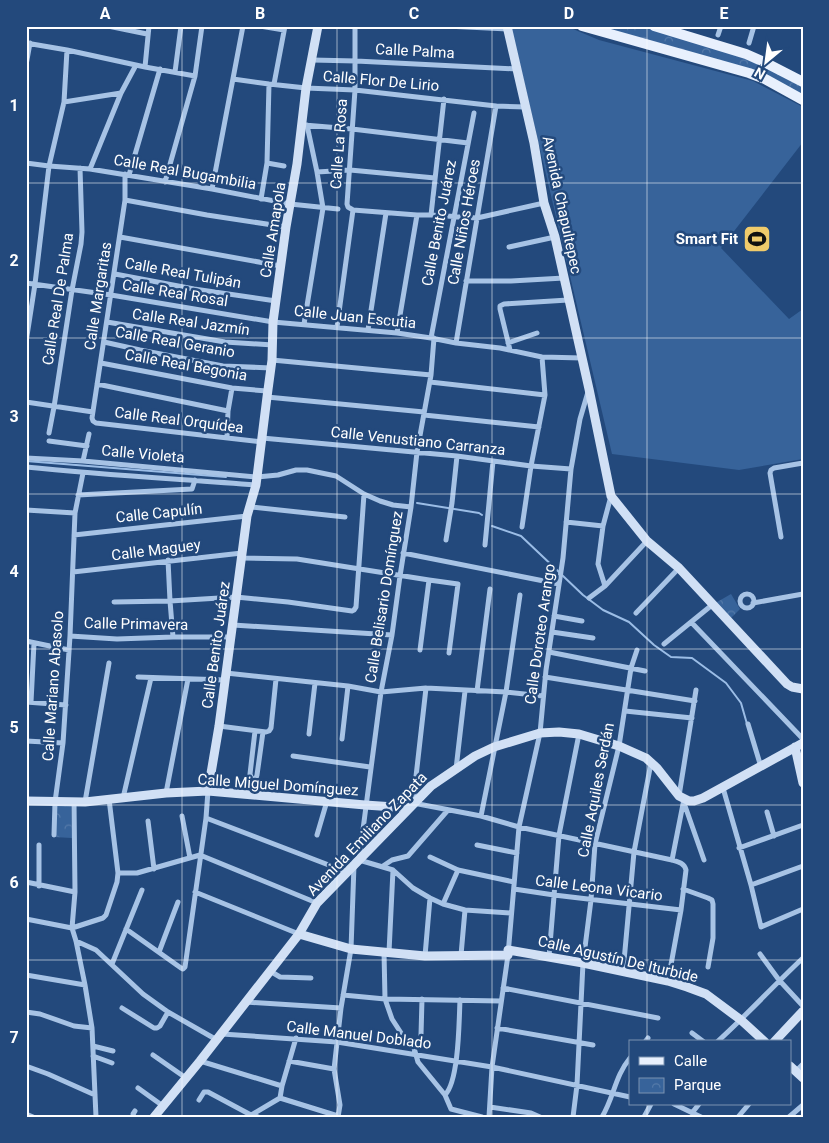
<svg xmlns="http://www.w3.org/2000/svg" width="829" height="1143" font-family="Roboto,sans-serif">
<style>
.green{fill:#37639a}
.park{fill:url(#park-crowns)}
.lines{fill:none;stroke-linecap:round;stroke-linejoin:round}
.stream{stroke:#9bbde6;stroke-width:2}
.street{stroke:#a7c3e5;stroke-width:5}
.secondary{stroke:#d1e0f5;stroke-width:9}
.primary{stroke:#e8f0fd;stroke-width:10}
.grid{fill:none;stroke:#fff;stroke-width:1;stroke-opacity:0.55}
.labels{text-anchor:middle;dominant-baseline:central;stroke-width:5;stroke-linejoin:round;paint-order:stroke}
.street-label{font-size:15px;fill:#fff;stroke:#23497c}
.poi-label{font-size:15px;font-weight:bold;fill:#fff;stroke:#23497c;text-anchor:end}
.neatline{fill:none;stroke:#fff;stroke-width:2}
.grid-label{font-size:16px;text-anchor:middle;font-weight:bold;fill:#fff}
</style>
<defs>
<pattern id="park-crowns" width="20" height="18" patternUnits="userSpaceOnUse" patternTransform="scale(1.25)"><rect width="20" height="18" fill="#37639a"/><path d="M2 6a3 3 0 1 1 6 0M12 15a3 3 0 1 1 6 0" fill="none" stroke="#557aa9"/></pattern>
</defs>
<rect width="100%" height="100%" fill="#23497c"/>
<!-- green -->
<path class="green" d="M511,26H566L599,40L753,81L803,107V142L721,248L789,319L803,309V459L739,470L612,454Z"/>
<!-- park -->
<path class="park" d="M593,26H645L756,60L803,85V97L785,86Z
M731,594L740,609L728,621L712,605Z
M57,804H71L72,838L54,837Z"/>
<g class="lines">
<!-- stream -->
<path class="stream" d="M26,461L226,477
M417,503L479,513L482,515
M492,526L521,536L559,572
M562,575L583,595L603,610L629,622L654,645L671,657L692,658L726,683L741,703L747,724"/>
<!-- street -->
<path class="street" d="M108,26L147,34
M260,26L284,30
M355,26V90L347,204L348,207L353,210L417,215H431L477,218L544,203
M446,26L508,29
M718,35L721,26
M26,43L67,50L145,67L195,76
M749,43L754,26
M312,60L356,61L517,69
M26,65L30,43
M145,67L149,26
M175,72L181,26
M233,79L269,84L306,88L355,90L496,106L526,107
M274,84L285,26
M64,102L121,93
M304,125L352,129L468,143
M26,163L49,166L90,169L212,189L290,204L338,209
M267,163L284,166
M90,169L121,93L136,65
M317,172L350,170L435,178
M125,174V200L92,418L93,421L96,423L262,442
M129,175L160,69
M165,182L195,76L202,26
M212,189L243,26
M261,199L267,163L269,84
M125,200L207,215L286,227
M431,215L444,99
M120,237L281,266
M509,247L555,237
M115,274L194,289L276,301
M466,281H511L564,278
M26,283L111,295L273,322L397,333L431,338L456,343L500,348L542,357L582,358
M107,322L225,342L273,345
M304,324L323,208L317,172L307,125
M337,327L353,210
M368,330L386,213
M397,333L417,215
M431,338L474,113
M434,338L431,375L417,452L411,507L400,576L392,635L381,692L359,860L393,870L413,888L430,898L443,904L465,910L511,913
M26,342L35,284L49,166L64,102L67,50
M104,342L140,350L223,366L271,368
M456,343L496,106
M508,343L537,333
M510,350L500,309V306L504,304L568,300
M272,360L431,375
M101,363L232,388L267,391
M430,382L545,395
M97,384L228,411
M267,397L424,412
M26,402L93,412
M424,415L539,427
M49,433L54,407L72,290L81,244L82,232L80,168
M227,438L228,411L232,388
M262,438L457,456L531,466L571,469
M49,441L87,446
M26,458L83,461L257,477L278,475L296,470H307L336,476L364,494L380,501L393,505L411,507
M83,461L89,434
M26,467C103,475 179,479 256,485
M78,495L192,489L195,480
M251,507L345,517
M26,510L75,513
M566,522L603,526
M522,527L531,466L545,395L542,357
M74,535L247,516
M781,537L770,473L771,470L774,468L803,463
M446,540L452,503L457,456
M485,545L493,461
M403,553L559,584
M242,558L297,559L429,580L458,584L449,653
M168,560L170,601L173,637
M73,572L242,553
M605,586L598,564L603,526L611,496
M740 601a7 7 0 1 1 14 0a7 7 0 1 1-14 0Z
M589,598L605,586L647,541
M114,602L170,601L236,597L288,602L352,611L354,610L356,607L364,494
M753,603L803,594
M636,613L679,568
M554,616L582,621
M691,622L803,739
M233,625L392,635
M552,632L593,638
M70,636L117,639L173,637H231
M26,641L69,650
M664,644L712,605
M420,650L429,580
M549,652L645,671
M226,673L348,686L381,692L426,688L506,692L543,696
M138,677L225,680
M545,677L695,701
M426,688L413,803L481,816L519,827L672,860C679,862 684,863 686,870L681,910L668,981
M477,691L490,589
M26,702L66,705
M31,702L34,643
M625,711L692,718
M748,724L761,767
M219,726L266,732L269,731L271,728L276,679
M255,731L250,774L251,777L253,779L256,778L257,775L263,732
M309,734L315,683
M342,739L348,686
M26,741L63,743
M293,756L370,767
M456,769L465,691
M723,788L751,885L761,927L803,909
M166,793L188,679
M679,796L696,690
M123,798L151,678
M74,802L75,892L72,928L76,941L85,985L92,1028L96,1117
M85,802L109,663
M684,803L704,860
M767,812L774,836
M182,816L190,858
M481,816L506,692L520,595
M206,818L347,872
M148,821L154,869
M54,835L55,802L63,743L70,636L75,513L83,473
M317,835L327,801
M39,845V886
M477,845L517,853
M739,848L803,825
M430,857L458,870L514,882
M672,860L684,799
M383,866L392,860L408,856L448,810
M118,873H137L200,855L317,903
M26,882L75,892
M751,885L803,866
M514,889L554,895L681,910
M683,889L708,898L712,900L713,904V938L708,967
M195,892L299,934
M443,904L458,870
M26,919L72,928L103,918L106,915L117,882L118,873L109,799
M126,929L181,968L183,969L185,967L206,818L208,791
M76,941L96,950L143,994L168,1012L217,1040
M159,952L178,902
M384,952L385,999L392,1019L403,1036L414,1048L418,1062L445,1095L451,1109
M389,952L393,870
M760,954L779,980L803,1006
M461,955L465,910
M425,956L430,898
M549,957L559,835L579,734
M112,964L142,890
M270,971L280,977L311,978
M623,972L634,852L651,763
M26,975L85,985
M503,988L658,1018
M343,995L385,999L501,1001
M246,1002L341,1008
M122,1008L154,1028H157L160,1026L168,1012
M26,1012L40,1014L74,1026L92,1028
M497,1028L593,1045
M692,1033L704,1042
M222,1034L337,1042L492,1067L630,1097
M421,1035L422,999
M645,1042L648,1038
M717,1042C747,1015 774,985 803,958
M93,1046L113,1051
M153,1055L186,1078
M93,1056L112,1063
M200,1061L282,1086
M289,1061L334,1069
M26,1066L48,1074L95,1095
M796,1071L803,1064
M138,1088L163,1106
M445,1095C459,1081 459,1021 460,1000
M280,1098L338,1116
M199,1100L204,1092H208L251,1115L258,1117
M674,1104L701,1117
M490,1107L531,1113L540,1117
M451,1109L482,1117
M692,1113L699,1104
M26,1114L33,1117
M134,1117L133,1114L135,1111
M248,1117L280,1098L282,1086L296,1038
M338,1117L340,1105L334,1069L341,1008L351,949L354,865
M489,1117L492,1067L508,955L519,827L540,733L546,670L563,558L571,469L580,419L588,392
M573,1117L577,1085L583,963L591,900L595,844L619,746L631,668L637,650
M602,1117C614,1097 615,1076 630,1058
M644,1117L651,1104
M738,1117L749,1104
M789,1117L803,1105"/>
<!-- secondary -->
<path class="secondary" d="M507,26L534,143L544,203L555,237L589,389L611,496L647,541L679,568L787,684L792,687L803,689
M795,747L803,783
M208,791L219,726L247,516L256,485L267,397L272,360L273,322L286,227L297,164L306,88L318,26
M26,801L85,802L166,793L208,791L365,805L409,808
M299,934L351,949L425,956L508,955
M508,950L583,963L668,981L687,987L706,994L741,1020L765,1042
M774,1042L803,1011
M790,1066L803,1078
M154,1117L200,1061L299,934L317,903L431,786L475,756L494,747L540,733L559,732L579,734L619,746L646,758L657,768L679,796L689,801H694L703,798L803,743"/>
<!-- primary -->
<path class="primary" d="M582,26L749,73L765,79L803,100
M654,26L746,54L766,63L803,82"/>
</g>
<!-- grid -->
<path class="grid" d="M182,26V1117M337,26V1117M492,26V1117M647,26V1042M26,183H803M26,338H803M26,494H803M26,649H803M26,805H803M26,960H803M647,1104V1117"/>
<!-- icons -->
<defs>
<g id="stadium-square" transform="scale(1.4375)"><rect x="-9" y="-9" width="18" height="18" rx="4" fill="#f0cb6b" stroke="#23497c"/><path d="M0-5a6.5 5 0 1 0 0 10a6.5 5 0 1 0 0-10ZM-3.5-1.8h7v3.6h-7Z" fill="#111"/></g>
</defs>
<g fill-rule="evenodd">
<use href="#stadium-square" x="757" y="239"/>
</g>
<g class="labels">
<!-- street labels -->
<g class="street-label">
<text transform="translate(415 51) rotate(3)">Calle Palma</text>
<text transform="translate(381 81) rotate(5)">Calle Flor De Lirio</text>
<text transform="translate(339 144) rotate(-86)">Calle La Rosa</text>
<text transform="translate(185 172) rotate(10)">Calle Real Bugambilia</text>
<text transform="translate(562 205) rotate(78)">Avenida Chapultepec</text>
<text transform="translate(464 222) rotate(-80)">Calle Niños Héroes</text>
<text transform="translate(439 223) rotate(-79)">Calle Benito Juárez</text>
<text transform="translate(273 230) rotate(-81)">Calle Amapola</text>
<text transform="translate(183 273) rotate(10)">Calle Real Tulipán</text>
<text transform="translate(175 293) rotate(9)">Calle Real Rosal</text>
<text transform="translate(98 296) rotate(-81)">Calle Margaritas</text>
<text transform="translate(58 299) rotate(-81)">Calle Real De Palma</text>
<text transform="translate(355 317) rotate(6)">Calle Juan Escutia</text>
<text transform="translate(191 322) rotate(8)">Calle Real Jazmín</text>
<text transform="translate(175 342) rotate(10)">Calle Real Geranio</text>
<text transform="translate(186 365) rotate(10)">Calle Real Begonia</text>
<text transform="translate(179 420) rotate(7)">Calle Real Orquídea</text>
<text transform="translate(418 441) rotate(6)">Calle Venustiano Carranza</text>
<text transform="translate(143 454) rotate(5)">Calle Violeta</text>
<text transform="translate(159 513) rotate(-6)">Calle Capulín</text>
<text transform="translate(156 550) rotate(-7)">Calle Maguey</text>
<text transform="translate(384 597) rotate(-81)">Calle Belisario Domínguez</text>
<text transform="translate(136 624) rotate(1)">Calle Primavera</text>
<text transform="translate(540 634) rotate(-82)">Calle Doroteo Arango</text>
<text transform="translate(216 645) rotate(-82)">Calle Benito Juárez</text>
<text transform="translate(53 686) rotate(-86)">Calle Mariano Abasolo</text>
<text transform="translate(278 785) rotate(4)">Calle Miguel Domínguez</text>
<text transform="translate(596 790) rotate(-79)">Calle Aquiles Serdán</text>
<text transform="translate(367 834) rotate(-46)">Avenida Emiliano Zapata</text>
<text transform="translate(599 888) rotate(7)">Calle Leona Vicario</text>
<text transform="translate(618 959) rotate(13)">Calle Agustín De Iturbide</text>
<text transform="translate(359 1035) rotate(7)">Calle Manuel Doblado</text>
</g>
<!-- poi labels -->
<g class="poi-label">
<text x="738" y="239">Smart Fit</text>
</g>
</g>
<!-- border -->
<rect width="829" height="1143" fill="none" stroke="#23497c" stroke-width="55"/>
<!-- legend -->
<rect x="629" y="1040" width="162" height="65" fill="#23497c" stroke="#7b92b0"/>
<rect x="639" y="1057" width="25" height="8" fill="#e8f0fd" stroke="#7b92b0"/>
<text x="674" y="1066" font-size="15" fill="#ffffff">Calle</text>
<rect x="639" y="1078" width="25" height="15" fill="url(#park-crowns)" stroke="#7b92b0"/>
<text x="674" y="1090" font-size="15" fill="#ffffff">Parque</text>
<!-- north arrow -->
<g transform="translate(766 62) rotate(209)" stroke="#23497c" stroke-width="4" paint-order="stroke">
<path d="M0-4L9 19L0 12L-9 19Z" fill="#ffffff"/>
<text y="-8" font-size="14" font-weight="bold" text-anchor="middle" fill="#ffffff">N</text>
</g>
<rect x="28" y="28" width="774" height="1088" class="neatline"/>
<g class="grid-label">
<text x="105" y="19">A</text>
<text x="260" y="19">B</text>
<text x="414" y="19">C</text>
<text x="569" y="19">D</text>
<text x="724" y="19">E</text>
<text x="14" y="111">1</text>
<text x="14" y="266">2</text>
<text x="14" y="422">3</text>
<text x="14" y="577">4</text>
<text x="14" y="733">5</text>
<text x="14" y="888">6</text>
<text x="14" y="1043">7</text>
</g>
</svg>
